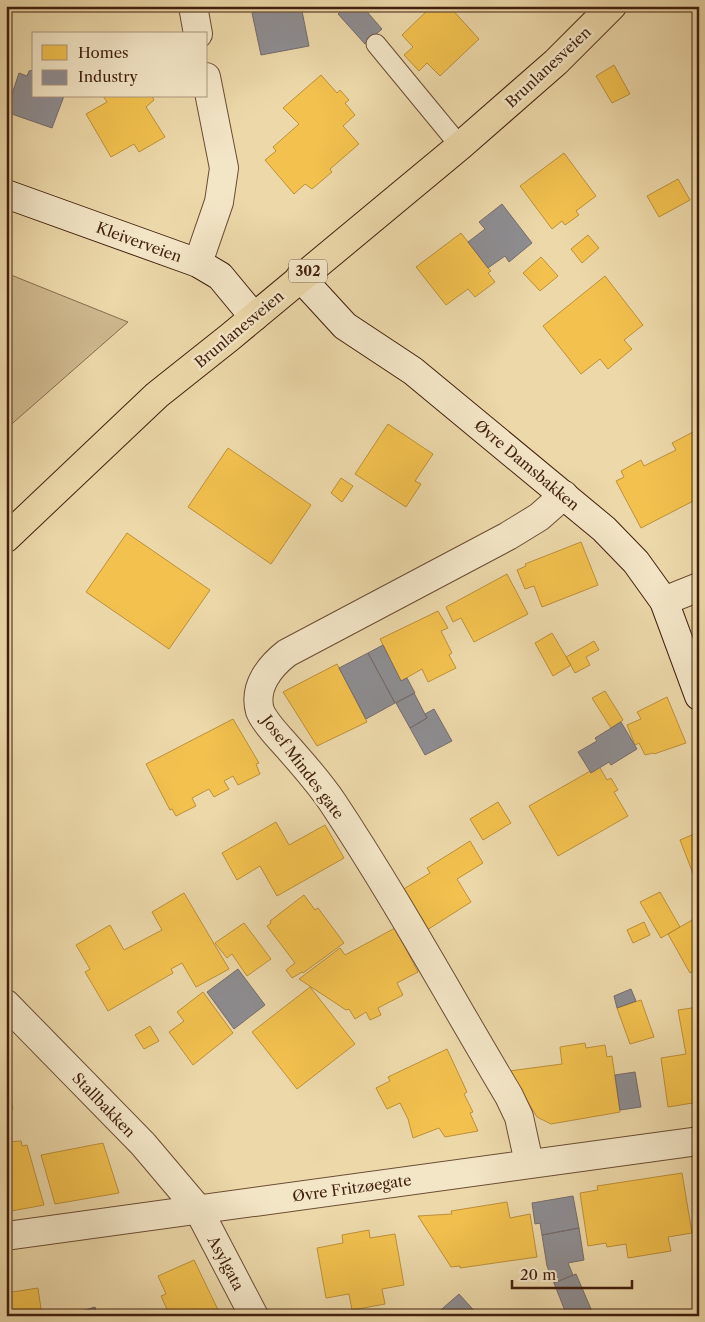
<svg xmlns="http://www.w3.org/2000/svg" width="705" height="1322" font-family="'Libre Caslon Text',serif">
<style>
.green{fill:#cfb98e;stroke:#886c4e}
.homes{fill:#f2c14e;stroke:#bd903a}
.industry{fill:#8d8d92;stroke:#766c6a}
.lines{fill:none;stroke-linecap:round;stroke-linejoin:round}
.lane-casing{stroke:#6c4d34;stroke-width:21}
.street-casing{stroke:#6c4d34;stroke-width:30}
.secondary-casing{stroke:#411f0d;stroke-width:30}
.primary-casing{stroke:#411f0d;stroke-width:30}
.lane{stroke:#f3e6c7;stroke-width:19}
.street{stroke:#f3e6c7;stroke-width:28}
.secondary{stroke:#f3e6c7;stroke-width:28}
.primary{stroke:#ecd8a9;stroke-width:28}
.labels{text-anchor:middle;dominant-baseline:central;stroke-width:5;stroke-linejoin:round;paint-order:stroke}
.shield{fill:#f3e6c7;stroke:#765b45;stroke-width:1}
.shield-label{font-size:14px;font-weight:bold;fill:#411f0d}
.street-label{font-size:15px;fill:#411f0d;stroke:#f3e6c7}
</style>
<rect width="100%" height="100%" fill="#ecd8a9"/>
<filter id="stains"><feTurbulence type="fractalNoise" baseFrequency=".004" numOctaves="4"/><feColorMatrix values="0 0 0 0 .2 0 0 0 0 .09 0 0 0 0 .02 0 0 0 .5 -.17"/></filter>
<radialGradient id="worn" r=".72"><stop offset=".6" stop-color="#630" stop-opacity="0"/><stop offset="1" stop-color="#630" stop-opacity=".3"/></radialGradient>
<!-- green -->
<path class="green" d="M6,273L128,322L6,429Z"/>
<!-- homes -->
<path class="homes" d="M70,6H99L71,12Z
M432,6H449L479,39L440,76L427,63L419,71L404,55L413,47L402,35Z
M614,65L630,94L612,103L596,76Z
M321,75L337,93L340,90L349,100L345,103L355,115L343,126L359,144L330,169L332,172L312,189L305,184L294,194L265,160L276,151L273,147L299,124L283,108Z
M103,96H152L154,100L146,107L165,137L139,152L134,144L111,157L86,114L107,102Z
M564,153L596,196L576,211L579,215L565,225L562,221L552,229L520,186Z
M678,179L690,200L659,217L647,196Z
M461,233L488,268L491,271L488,273L495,282L475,297L468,289L446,305L416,267Z
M588,235L599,248L582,263L571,249Z
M541,257L558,276L540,291L523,273Z
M605,276L643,325L624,340L632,349L608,369L600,359L581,374L543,326Z
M388,424L433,454L415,481L421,484L406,507L355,474Z
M693,432L697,439L699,438V498L641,528L616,481L624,477L621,471L641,460L644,466L676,450L672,443Z
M228,448L311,505L271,564L188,507Z
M341,478L353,486L342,502L331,493Z
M127,533L210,590L169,649L86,592Z
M581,542L598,585L542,607L534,586L525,589L517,570L526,566L525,564Z
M507,574L528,614L474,642L461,618L453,622L446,607Z
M438,611L448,628L441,631L452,653L449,655L456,668L428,682L422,669L401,681L380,639Z
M552,633L571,665L553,676L535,643Z
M594,641L599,650L586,657L590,665L575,673L566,657Z
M337,664L367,722L317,746L283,692Z
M605,691L623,720L611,728L592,698Z
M667,697L686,743L654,754L653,753L645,755L639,743L635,745L627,725L641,719L637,712Z
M233,719L259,763L256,764L260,774L238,785L233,776L224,781L229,789L214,797L209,789L192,798L196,806L176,816L172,809L170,810L146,764Z
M599,766L607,780L611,778L618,790L614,792L628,816L558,856L529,806Z
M498,802L511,823L483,840L470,819Z
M276,822L289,845L325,825L344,858L277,896L260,866L237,880L222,853Z
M699,832V874L694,876L680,840Z
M470,841L483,863L457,879L471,902L427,930L402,890L430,873L427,868Z
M660,892L680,927L661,938L640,902Z
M184,893L229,969L196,987L182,963L171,969L173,973L108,1011L85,972L90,969L76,945L110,925L124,950L162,930L152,912Z
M304,895L315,910L318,908L344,943L303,973L302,972L292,978L286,970L295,963L267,926L271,923L270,921Z
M699,916V967L690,973L668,934Z
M644,922L650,935L633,943L627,930Z
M244,923L271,959L247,976L232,954L227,958L215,943Z
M395,928L418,972L397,983L403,995L378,1008L381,1015L370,1020L366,1012L355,1019L349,1009L346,1010L299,979L340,948L345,955Z
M310,987L355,1044L297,1089L252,1032Z
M203,992L233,1033L193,1065L169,1032L184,1021L177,1012Z
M641,1000L654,1037L630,1044L617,1008Z
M699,1007V1102L668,1107L661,1058L686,1054L678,1010Z
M150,1026L159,1041L144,1049L135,1035Z
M585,1043L586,1048L605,1045L607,1057L612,1056L620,1112L551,1124L537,1117L509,1071L562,1064L560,1047Z
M447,1049L467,1092L464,1094L473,1112L470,1113L478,1131L445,1137L439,1128L413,1138L408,1119L400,1103L387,1109L376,1088L390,1081L388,1077Z
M6,1071L13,1109H6Z
M21,1141L22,1146L27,1145L44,1205L6,1212L7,1142Z
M103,1143L119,1193L55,1204L41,1155Z
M682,1173L692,1233L668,1237L671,1251L628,1258L626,1244L607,1247L606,1243L588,1246L580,1193L598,1190L597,1186Z
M507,1202L510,1218L530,1214L537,1257L460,1268V1266L451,1267L418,1216L452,1214L451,1211Z
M369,1230L370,1238L395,1234L404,1285L382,1289L385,1304L352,1310L349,1294L326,1298L317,1248L343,1243L342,1235Z
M194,1260L220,1314L170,1316L161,1296L166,1294L158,1276Z
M38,1288L42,1316H6V1293Z"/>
<!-- industry -->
<path class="industry" d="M288,6H301L309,46L261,55L252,13Z
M347,6H362L382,29L365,44L338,14Z
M34,70V96H64L52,128L6,112L19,73L27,76L29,71Z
M502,204L532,243L509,262L505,256L488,268L468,242L485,229L479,222Z
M383,645L401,681L407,678L415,693L395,703L368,653Z
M368,653L395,703L366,719L339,668Z
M414,693L427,718L410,728L396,703Z
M434,709L452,741L425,755L410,728L427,718L425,714Z
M621,722L637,749L611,765L609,762L591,773L578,752L597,741L595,738Z
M238,969L265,1005L234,1029L207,992Z
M631,989L636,1001L617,1008L614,996Z
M635,1072L641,1107L620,1110L615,1075Z
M573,1196L579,1228L542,1235L540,1223L535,1224L532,1203Z
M579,1228L584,1260L568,1263L573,1275L554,1283L547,1266L542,1235Z
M576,1274L594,1316H567L554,1283Z
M459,1294L479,1316H434Z
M95,1307L98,1316H65Z"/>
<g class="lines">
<!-- lane casing -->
<g class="lane-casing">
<path id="lane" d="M376,44L460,146"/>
</g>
<!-- street casing -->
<g class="street-casing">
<path id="street" d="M193,6L198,34
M198,263L219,202L224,168L206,77
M664,601L699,587
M6,1004L143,1144L198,1209L254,1316
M529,1163L519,1117L509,1096C451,999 396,898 333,803C319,782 302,763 285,744C277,735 265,723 260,711C253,687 270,666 287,653L508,536L539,517L564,495
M6,1236L699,1141"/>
</g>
<!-- secondary casing -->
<g class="secondary-casing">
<path id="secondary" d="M6,194L198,263L220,276L254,317
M300,277L345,326L413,371L604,529L636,562L664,601L699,696"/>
</g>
<!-- primary casing -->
<g class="primary-casing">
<path id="primary" d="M6,538L157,395L230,337L460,146L556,62L612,6"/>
</g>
<!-- lane -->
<use href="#lane" class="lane"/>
<!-- street -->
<use href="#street" class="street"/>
<!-- secondary -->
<use href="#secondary" class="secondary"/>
<!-- primary -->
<use href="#primary" class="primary"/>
</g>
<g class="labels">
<!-- shield labels -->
<rect class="shield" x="289" y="259.5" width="38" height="23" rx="4"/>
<g class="shield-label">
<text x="308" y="271">302</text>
</g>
<!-- street labels -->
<g class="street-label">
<text transform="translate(548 67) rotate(-43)">Brunlanesveien</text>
<text transform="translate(139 242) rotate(20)">Kleiverveien</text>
<text transform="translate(239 329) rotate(-40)">Brunlanesveien</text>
<text transform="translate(527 465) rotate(40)">Øvre Damsbakken</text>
<text transform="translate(303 767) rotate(53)">Josef Mindes gate</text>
<text transform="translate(104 1105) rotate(46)">Stallbakken</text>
<text transform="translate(352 1188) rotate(-8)">Øvre Fritzøegate</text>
<text transform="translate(226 1263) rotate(62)">Asylgata</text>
</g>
</g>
<!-- margin -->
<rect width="705" height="1322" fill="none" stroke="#ecd8a9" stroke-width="25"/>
<rect x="8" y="8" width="690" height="1307" fill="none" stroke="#411f0d" stroke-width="2.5"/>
<rect x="12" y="12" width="680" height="1297" fill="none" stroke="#411f0d"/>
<!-- legend -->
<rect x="32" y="32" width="175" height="65" fill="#f3e6c7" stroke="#ac967d"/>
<rect x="42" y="45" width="25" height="15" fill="#f2c14e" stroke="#ac967d"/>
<text x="78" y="58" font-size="15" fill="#411f0d">Homes</text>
<rect x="42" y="70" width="25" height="15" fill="#8d8d92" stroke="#ac967d"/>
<text x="78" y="82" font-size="15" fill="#411f0d">Industry</text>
<!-- scale -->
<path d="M512 1280v8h120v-8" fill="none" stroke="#411f0d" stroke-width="2.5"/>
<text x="520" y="1280" font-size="15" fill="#411f0d" stroke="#f3e6c7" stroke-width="4" paint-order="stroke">20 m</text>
<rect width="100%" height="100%" filter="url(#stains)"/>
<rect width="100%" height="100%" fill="url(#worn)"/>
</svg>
